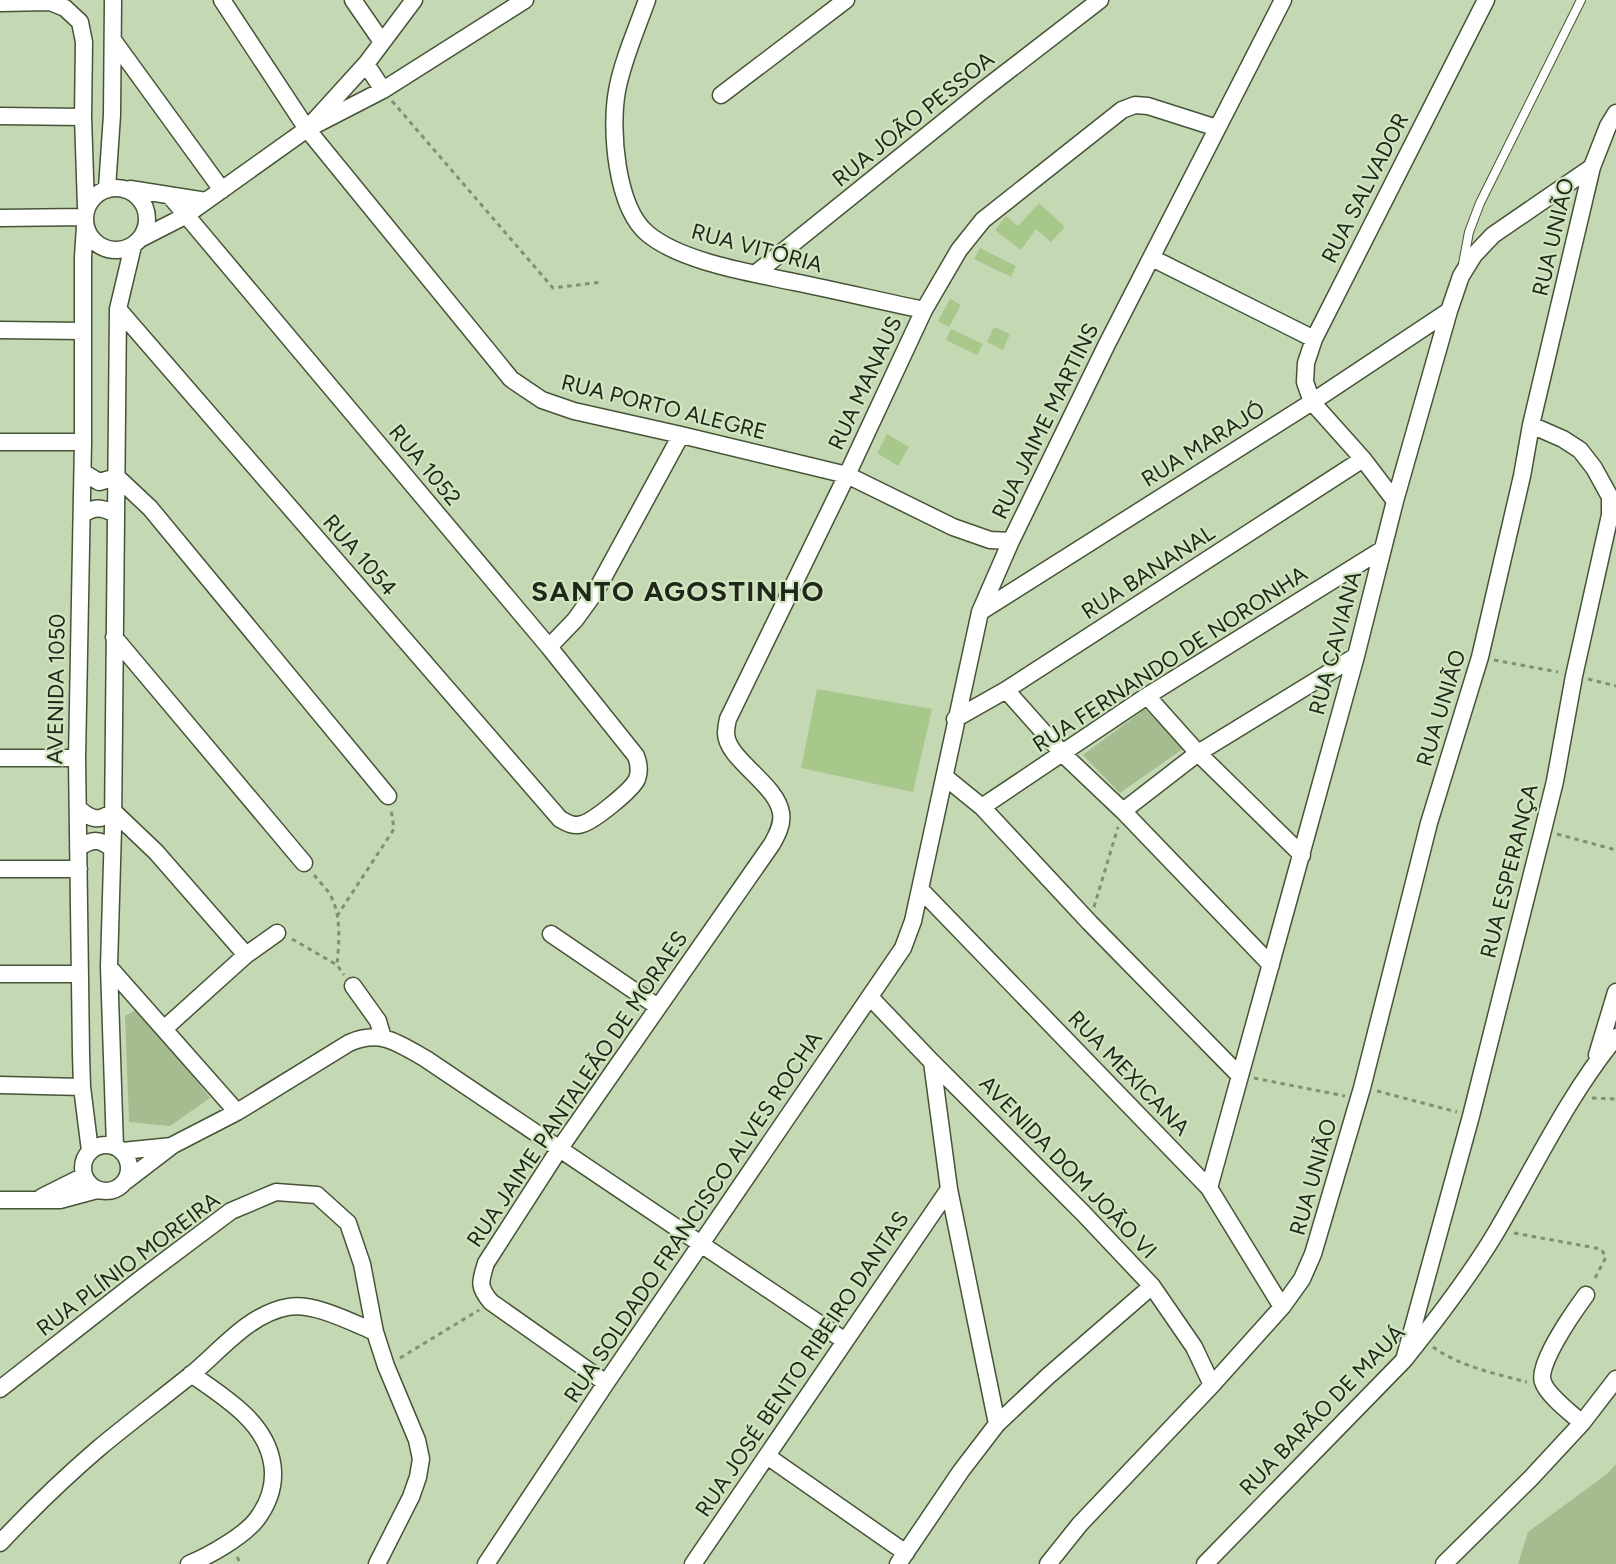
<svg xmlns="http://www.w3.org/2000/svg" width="1616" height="1564" font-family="Figtree,sans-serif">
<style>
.green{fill:#a5bb90}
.building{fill:#a8c78b}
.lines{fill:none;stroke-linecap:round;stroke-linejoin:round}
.lane-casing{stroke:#455436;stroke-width:10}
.street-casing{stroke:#455436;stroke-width:19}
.path{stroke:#818f74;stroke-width:3;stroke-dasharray:4.5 4.5;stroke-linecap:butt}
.lane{stroke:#fff;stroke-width:8}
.street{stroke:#fff;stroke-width:16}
.labels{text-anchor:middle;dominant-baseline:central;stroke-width:4.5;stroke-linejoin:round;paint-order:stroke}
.street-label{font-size:22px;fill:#20271a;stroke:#d2e5c1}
.district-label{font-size:28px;font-weight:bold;letter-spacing:1.5px;fill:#20271a;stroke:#d2e5c1}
</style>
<rect width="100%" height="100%" fill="#c5d8b4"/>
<!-- green -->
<path class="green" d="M1145,709L1184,748L1120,793L1083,755Z
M139,1008L210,1098L170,1126L129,1122L125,1016Z
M1616,1464V1564H1518L1528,1532L1607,1474Z"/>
<!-- building -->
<path class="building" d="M1039,203L1065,227L1051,242L1036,229L1021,250L995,230L1006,216L1018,226Z
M980,248L1016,266L1011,277L974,259Z
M950,299L961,305L949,327L938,321Z
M994,327L1010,334L1003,350L987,342Z
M951,329L983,344L977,355L946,340Z
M887,434L909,447L898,466L877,453Z
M817,689L932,709L913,792L801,768Z"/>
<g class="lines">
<!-- lane casing -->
<g class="lane-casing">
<path id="lane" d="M1463,264L1469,232L1480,203L1581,0"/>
</g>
<!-- street casing -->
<g class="street-casing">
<path id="street" d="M222,0L307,129L511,379L542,400L574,411L681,435L847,475L953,527L990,540L1011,541
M353,0L382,42
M647,0C637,28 622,62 617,91C610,129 616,208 648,234C682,262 752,273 794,282C838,291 881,301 924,310
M0,3L50,2L65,8L80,22L84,42L83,117L86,207
M113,40L222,190
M366,64L383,90
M721,95L846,0
M0,116L83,117
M317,124L383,90L525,0
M85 219a31 31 0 1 1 62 0a31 31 0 1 1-62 0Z
M107,188L112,115L113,0
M130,189L206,201
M0,218L84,217
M85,226L83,257V442L77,758L81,1054L82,1087L90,1151
M140,239L185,216L307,129L366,64L414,0
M1152,258L1314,339
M755,274L982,91L1100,0
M118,309L560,819C567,823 574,827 582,824C594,821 632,790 637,779C640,771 639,764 636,756L549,647L170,196
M0,330L83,331
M0,442H83
M83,472L99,482L117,477L150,508L388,796
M1395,501L1363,459L1312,402L1305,382L1306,363L1314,339L1486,0
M82,515C94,506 102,507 115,514
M980,612L1312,402L1449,311
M114,637L304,863
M549,647L575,620L596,591L681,435
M1006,690L1063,754L1123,811L1271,965
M1147,696L1198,753L1302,855
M955,719L1006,690L1363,459
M0,758H77
M945,777L982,807L1090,923L1240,1076
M982,807L1147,696L1383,549
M78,808C90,819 99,823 113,811L156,852L246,955
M1123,811L1198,753L1356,656
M78,848C92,839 100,838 112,849
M0,869H79
M920,889L1209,1188L1282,1307
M551,934L658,1007
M109,967L237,1112
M0,974H79
M353,986L378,1021L383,1038
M870,997L932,1062L1083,1213L1152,1286L1194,1347L1212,1385
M165,1028L246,955L277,933
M1597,1055L1616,992
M932,1062L949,1189L997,1424
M0,1085L82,1087
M83 1168a23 23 0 1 1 46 0a23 23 0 1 1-46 0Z
M115,1147L109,967L113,828L118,309L133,246
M122,1151L172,1146
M126,1181L173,1145L237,1112L349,1043C381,1029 398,1043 426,1059L845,1341
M1209,1188L1356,656L1395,501L1449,311L1461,276L1474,255L1493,235L1592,167
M42,1197L84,1176
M0,1200H60L97,1190
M1404,1360L1471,1116L1543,830L1555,781L1574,676L1610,515V497L1594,468L1580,450L1563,439L1531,425
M606,1383L491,1302C478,1287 480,1282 486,1263L560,1148L772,844C777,835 783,824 781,813C777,784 726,759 726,733C726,728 727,723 728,719L847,475L924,310L959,250L983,220L1122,110L1135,105L1148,106L1217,128
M0,1389L143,1277L231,1211L276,1192L317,1195L348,1223L362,1264L375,1332L386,1366L417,1440L421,1459L418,1477L411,1497L377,1564
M1582,1423C1571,1413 1547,1395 1543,1382C1536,1365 1575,1310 1586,1295
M767,1456L906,1553
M0,1543C31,1510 64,1478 99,1448C129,1423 161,1399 192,1374C221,1350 249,1314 288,1307C313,1302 351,1322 375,1332
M189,1564C209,1556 244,1536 257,1519C283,1484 276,1446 246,1416C230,1400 210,1387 191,1374
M486,1564L606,1383L903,948L913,921L920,889L980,612L1011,541L1106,346L1283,0
M693,1564L949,1189
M898,1564L961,1471L997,1424L1047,1377L1152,1286
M1048,1564L1080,1524L1212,1385L1282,1307L1302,1279L1313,1254L1362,1088L1429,823L1480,657L1522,476L1531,425L1592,167L1608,126L1616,113
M1205,1564L1404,1360C1437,1319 1471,1275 1498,1229C1536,1164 1568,1096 1616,1037
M1444,1564L1531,1478L1582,1423L1616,1379"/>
</g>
<!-- path -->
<path class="path" d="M392,101L553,288L602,282
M1494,660L1558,672
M1588,679L1616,686
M1557,834L1616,850
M314,875C319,881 325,887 329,893C342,913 339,943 337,965L344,975
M1094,907L1118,827
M337,916L394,829L391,809
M292,939L337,965
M1254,1078L1345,1096
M1377,1091L1457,1112
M1592,1098L1616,1099
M1514,1233L1601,1249L1606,1257L1593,1282
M1433,1347C1459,1366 1496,1374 1527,1382
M400,1358L479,1310
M237,1557L241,1564"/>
<!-- lane -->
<use href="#lane" class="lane"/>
<!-- street -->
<use href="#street" class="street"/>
</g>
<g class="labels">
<!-- street labels -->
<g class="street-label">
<text transform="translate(913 119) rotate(-39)">RUA JOÃO PESSOA</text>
<text transform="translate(1365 188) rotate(-63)">RUA SALVADOR</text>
<text transform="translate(1553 237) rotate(-77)">RUA UNIÃO</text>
<text transform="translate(757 248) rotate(15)">RUA VITÓRIA</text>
<text transform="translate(865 383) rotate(-65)">RUA MANAUS</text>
<text transform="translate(664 407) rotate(14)">RUA PORTO ALEGRE</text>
<text transform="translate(1045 421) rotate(-64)">RUA JAIME MARTINS</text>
<text transform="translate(1203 444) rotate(-32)">RUA MARAJÓ</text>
<text transform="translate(425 465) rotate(50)">RUA 1052</text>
<text transform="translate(360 555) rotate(49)">RUA 1054</text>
<text transform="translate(1148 572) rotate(-33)">RUA BANANAL</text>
<text transform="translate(1335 643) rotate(-75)">RUA CAVIANA</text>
<text transform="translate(1170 659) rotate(-33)">RUA FERNANDO DE NORONHA</text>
<text transform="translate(56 689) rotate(-89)">AVENIDA 1050</text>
<text transform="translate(1441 708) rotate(-73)">RUA UNIÃO</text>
<text transform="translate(1509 871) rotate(-76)">RUA ESPERANÇA</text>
<text transform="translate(1129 1073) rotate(46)">RUA MEXICANA</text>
<text transform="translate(577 1089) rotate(-56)">RUA JAIME PANTALEÃO DE MORAES</text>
<text transform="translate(1068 1167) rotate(46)">AVENIDA DOM JOÃO VI</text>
<text transform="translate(1313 1177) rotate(-74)">RUA UNIÃO</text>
<text transform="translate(693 1217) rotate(-56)">RUA SOLDADO FRANCISCO ALVES ROCHA</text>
<text transform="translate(128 1264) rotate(-37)">RUA PLÍNIO MOREIRA</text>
<text transform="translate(802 1364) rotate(-56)">RUA JOSÉ BENTO RIBEIRO DANTAS</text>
<text transform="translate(1322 1410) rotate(-46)">RUA BARÃO DE MAUÁ</text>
</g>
<!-- district labels -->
<g class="district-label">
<text x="678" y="591">SANTO AGOSTINHO</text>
</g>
</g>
</svg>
